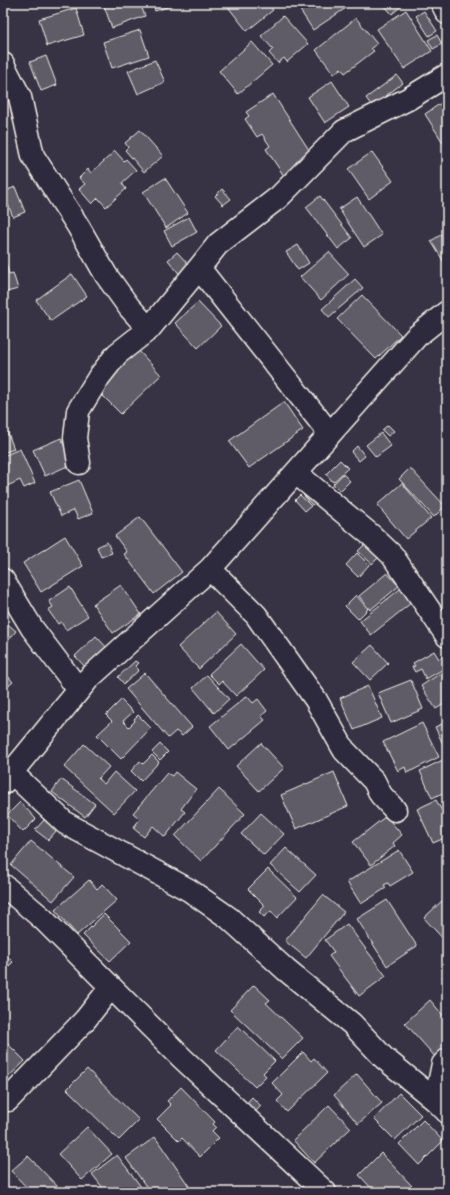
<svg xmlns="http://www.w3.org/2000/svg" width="450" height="1195" font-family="'Playpen Sans',sans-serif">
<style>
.building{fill:#5f5c67;stroke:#f4f1e8}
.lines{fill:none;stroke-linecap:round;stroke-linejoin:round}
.minor-casing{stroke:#f4f1e8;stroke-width:25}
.minor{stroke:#2f2a3d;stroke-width:22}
</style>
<rect width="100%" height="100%" fill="#373244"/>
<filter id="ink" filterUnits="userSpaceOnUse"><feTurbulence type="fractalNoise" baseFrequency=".025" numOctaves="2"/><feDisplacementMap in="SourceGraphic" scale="8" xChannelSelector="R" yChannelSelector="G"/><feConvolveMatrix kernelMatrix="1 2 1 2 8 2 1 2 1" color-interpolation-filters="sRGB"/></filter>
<g filter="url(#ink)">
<!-- building -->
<path class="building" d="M103,3H140L145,16L112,28Z
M152,3H180L155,11Z
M225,3H267L273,10L247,31Z
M297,3H351L352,4L313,30L296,4Z
M382,3H405L392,14Z
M76,8L84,35L47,46L39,19Z
M406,10L432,51L404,69L377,29Z
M424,11L437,31L429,36L416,16Z
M283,16L308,44L287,62L284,58L278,63L269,53L273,49L261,36Z
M356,18L377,44L371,48L374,51L345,73L341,68L334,74L316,50Z
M140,30L149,56L112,68L103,42Z
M437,35L442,44L433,49L428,40Z
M252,42L272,65L238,94L219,71Z
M46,56L57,85L41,91L30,62Z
M155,60L165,82L138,94L128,71Z
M397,75L403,83L372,106L366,98Z
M332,81L349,107L325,123L308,97Z
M3,88L7,99L3,101Z
M273,94L311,153L303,164L284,176L266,149L270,146L262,134L257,137L245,119L249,116L246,112Z
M447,99V149L425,114Z
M140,130L163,156L144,172L125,150L128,147L125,143Z
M115,151L124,161L126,159L136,170L122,183L126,189L106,207L98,198L92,204L79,189L85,184L79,178L88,169L91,173Z
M372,152L393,181L369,199L348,169Z
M165,178L188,213L166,228L143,192Z
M15,187L25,212L13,217L3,192Z
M222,189L231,199L223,205L215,196Z
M320,196L352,238L338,249L306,207Z
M357,197L382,235L364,247L339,209Z
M189,217L197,232L172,246L164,231Z
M447,231V267L431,241Z
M298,245L309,263L298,270L286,252Z
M177,252L191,267L181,276L168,260Z
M329,252L349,274L321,300L300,277Z
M3,254L9,274L13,273L18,289L3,293Z
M72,274L87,296L51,321L36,300Z
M355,279L363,288L329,317L322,309Z
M362,295L401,335L376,359L337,319Z
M198,302L221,326L198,348L175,323Z
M138,350L161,375L121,414L97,390Z
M284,402L303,430L249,468L229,441Z
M3,420L14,449L3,453Z
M388,425L394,431L388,436L382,430Z
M381,433L391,446L376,457L366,445Z
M61,438L72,464L45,476L33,450Z
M357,446L365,456L359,461L351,452Z
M20,449L35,483L24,488L20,480L3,488V456Z
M340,460L348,468L333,482L326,474Z
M410,468L445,506L434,517L399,479Z
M343,474L350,481L340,491L333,484Z
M79,480L93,513L78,519L74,510L61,516L50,492Z
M402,483L431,518L406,539L377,505Z
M309,490L318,500L312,505L303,495Z
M300,495L311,506L305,511L295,500Z
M140,517L182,572L154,594L124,554L127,552L115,536Z
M65,536L83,566L41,592L23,563Z
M107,542L112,553L101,557L97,547Z
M365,544L379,557L372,564L358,551Z
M357,553L369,565L358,577L346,565Z
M387,573L399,586L370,610L359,596Z
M121,585L141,614L113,633L93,604Z
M70,587L88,616L66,630L61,622L58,624L48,610L53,607L49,601Z
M400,589L411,603L371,635L360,621Z
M356,595L368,609L358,619L345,606Z
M216,612L236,634L199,669L178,647Z
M3,620L16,631L3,647Z
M96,636L108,649L87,669L75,656Z
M241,644L264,670L236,696L222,681L219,684L209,674Z
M372,645L388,663L370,680L353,662Z
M434,651L439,659L445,655L447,659V667L426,679L421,669L415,672L412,667L415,666L413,663Z
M135,661L138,663L135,666L139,670L124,684L118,677Z
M447,669V702L436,709L421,686Z
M145,673L192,727L182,736L176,731L168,738L126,689Z
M6,674L13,682L3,691V677Z
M207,675L229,699L214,713L193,688Z
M411,680L423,709L391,723L378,693Z
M368,686L382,718L354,730L340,698Z
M247,696L253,703L258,699L267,711L261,716L265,720L229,750L210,726Z
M121,700L133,712L123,721L129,727L135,721L134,719L138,715L151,728L121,759L97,735L112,721L106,715Z
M447,722V751H446L435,727Z
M422,723L439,757L407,773L405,767L398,771L383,742Z
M261,743L284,768L259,791L236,766Z
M84,744L109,767L98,779L104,784L114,772L135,791L114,813L64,767Z
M160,744L168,752L160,760L152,752Z
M152,755L159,762L141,781L131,771L140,761L143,764Z
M447,758V791L432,798L420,771Z
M175,772L196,789L181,809L185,812L165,837L153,826L144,837L133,828L140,819L133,813L167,773L172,776Z
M334,772L348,806L296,829L281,795Z
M61,779L95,804L85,817L52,792Z
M219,789L245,814L201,861L175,836Z
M436,800L442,811L447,808V837L433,843L417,809Z
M20,802L36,819L23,832L7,815Z
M261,813L284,834L264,855L241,834Z
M386,816L402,835L393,843L395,846L371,865L353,842Z
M44,820L57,830L48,840L35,830Z
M31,841L74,877L53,901L11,865Z
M286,848L316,875L300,892L270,865Z
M399,850L413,872L390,886L388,883L384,885L386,888L361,904L347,882Z
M268,869L297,897L277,918L271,911L264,917L259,912L265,906L248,889Z
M89,880L97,889L102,884L117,900L77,935L55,910Z
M323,895L344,912L306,958L285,941Z
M447,896V943L424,918Z
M387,900L417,946L387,966L357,919Z
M104,914L131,941L110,961L83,935Z
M347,924L386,976L359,996L329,956L334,952L325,940Z
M3,952L13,962L3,972Z
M447,972V982L442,977Z
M254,985L270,1000L266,1003L303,1038L282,1059L230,1010Z
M430,1000L447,1020V1052L438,1060L405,1023Z
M238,1026L275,1061L263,1073L266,1076L255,1087L216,1050Z
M3,1039L25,1061L3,1082Z
M303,1052L311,1061L314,1058L327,1073L287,1112L277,1101L283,1095L272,1083Z
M87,1069L139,1120L119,1140L67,1089Z
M357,1074L382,1103L358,1124L334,1095Z
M181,1087L215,1122L213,1124L216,1127L212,1131L219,1138L200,1157L182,1138L179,1141L157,1119L171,1105L167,1101Z
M399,1093L421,1115L395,1140L374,1119Z
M252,1097L261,1106L252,1115L243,1107Z
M329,1105L351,1128L314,1163L293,1140Z
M423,1120L443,1141L419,1165L399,1144Z
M87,1127L112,1154L82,1180L58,1154Z
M155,1137L189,1186L181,1192H150L126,1158Z
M381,1153L412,1186L405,1192H375L359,1175Z
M117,1155L145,1192H106L92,1174Z
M28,1156L63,1192H31L11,1171Z"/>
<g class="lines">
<!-- minor casing -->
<g class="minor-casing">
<path id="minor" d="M442,3L447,13
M3,64L20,97L33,156L78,226L106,275L129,307L149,329
M330,434L199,268L218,244L279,197L344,131L408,99L447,75
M79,463L75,438L78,411L99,377L117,354L149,329L199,268
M296,473L372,536L392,555L447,636
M210,569L256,615L316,700L344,750L374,781L381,795L395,810
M3,580L32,628L79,690
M11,772L65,823L189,890L229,918L286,970L352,1024L384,1058L435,1100
M3,783L88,679L210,569L417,336L447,312
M3,885L43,919L182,1058L325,1192
M447,1060L443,1064L438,1089L435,1100L447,1112
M8,1100L85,1020L111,987"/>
</g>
<!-- minor -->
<use href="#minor" class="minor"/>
</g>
</g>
<!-- margin -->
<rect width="450" height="1195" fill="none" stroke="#2f2a3d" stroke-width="16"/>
<rect x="8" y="8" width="434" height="1179" fill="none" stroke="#f4f1e8" stroke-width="1.5" filter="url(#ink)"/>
</svg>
